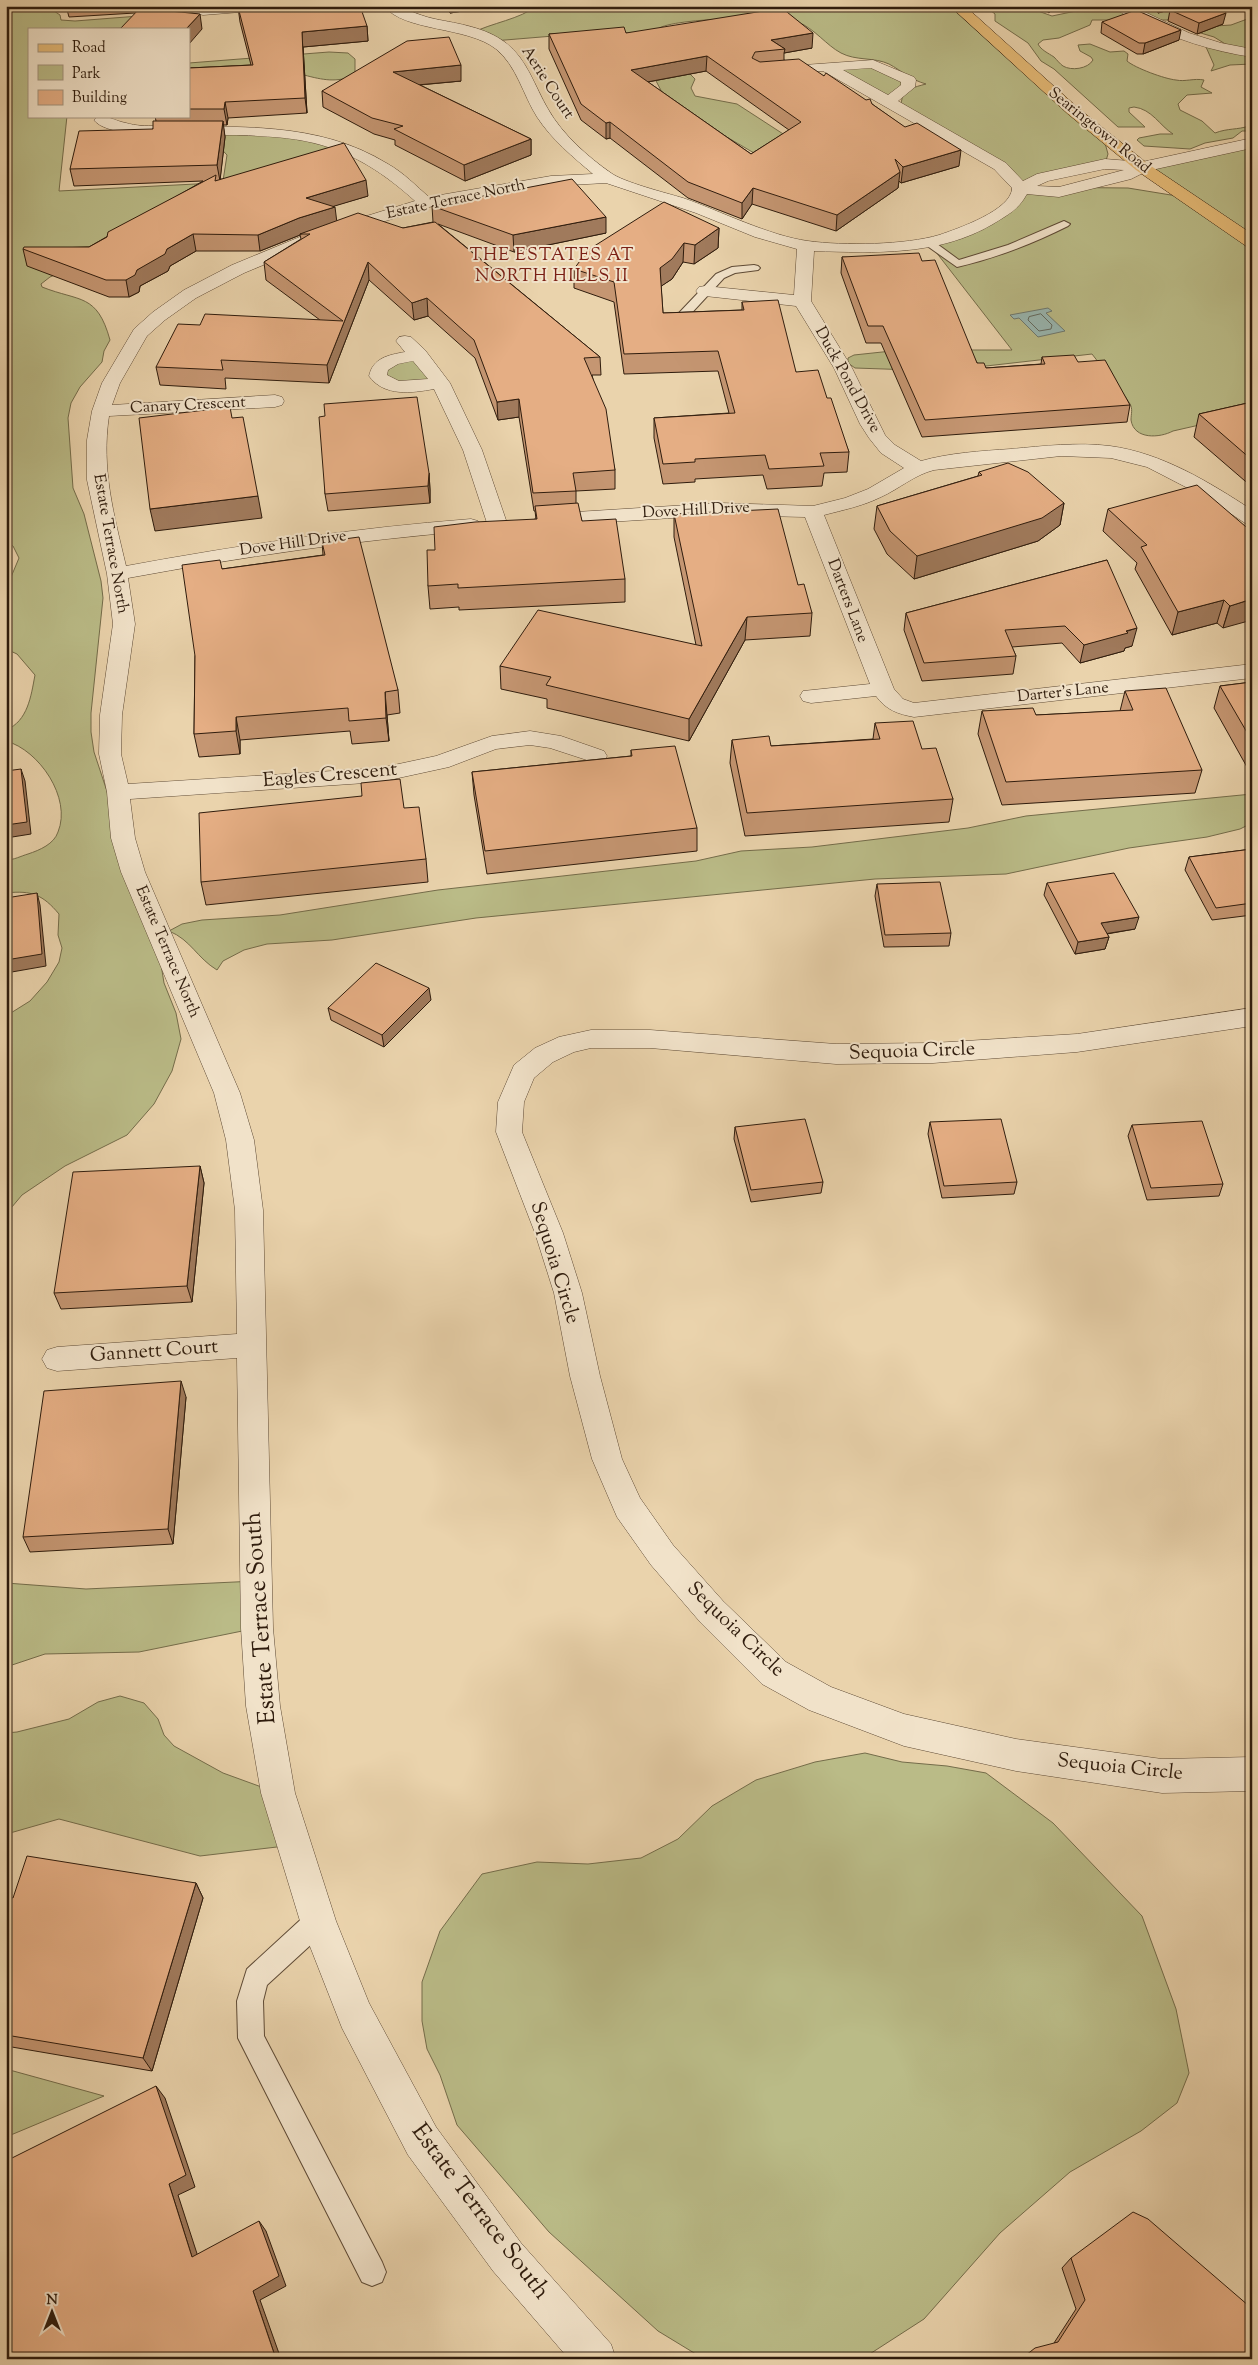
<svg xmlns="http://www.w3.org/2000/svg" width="1258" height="2365" font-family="'Sorts Mill Goudy',serif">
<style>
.green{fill:#babb87;stroke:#746c4a}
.water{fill:#99b7b1;stroke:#6f796f}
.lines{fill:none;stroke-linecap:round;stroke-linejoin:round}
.shore{stroke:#646a5f;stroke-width:1}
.lane-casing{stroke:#5e4a35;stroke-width:2}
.street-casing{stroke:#5e4a35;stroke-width:1}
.primary-casing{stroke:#2f1c0d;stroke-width:1}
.lane{fill:#f1e2c9;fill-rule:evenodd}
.street{fill:#f1e2c9;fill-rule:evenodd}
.primary{fill:#e5ba76;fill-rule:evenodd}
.wall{fill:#c59672;stroke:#2f1c0d;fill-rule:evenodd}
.shaded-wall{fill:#a07a5c;stroke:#2f1c0d}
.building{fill:#e5ae84;stroke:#2f1c0d;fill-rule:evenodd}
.labels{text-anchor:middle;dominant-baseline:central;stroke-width:4;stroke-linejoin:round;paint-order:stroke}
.far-street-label{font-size:16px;fill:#2f1c0d;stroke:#f1e2c9}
.far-neighbourhood-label{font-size:18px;letter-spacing:1px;fill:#7a1f14;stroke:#f1e2c9}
.street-label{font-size:20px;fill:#2f1c0d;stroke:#f1e2c9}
.near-street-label{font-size:24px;fill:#2f1c0d;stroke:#f1e2c9}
</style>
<rect width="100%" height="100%" fill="#ead3ac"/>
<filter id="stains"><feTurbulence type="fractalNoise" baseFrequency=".004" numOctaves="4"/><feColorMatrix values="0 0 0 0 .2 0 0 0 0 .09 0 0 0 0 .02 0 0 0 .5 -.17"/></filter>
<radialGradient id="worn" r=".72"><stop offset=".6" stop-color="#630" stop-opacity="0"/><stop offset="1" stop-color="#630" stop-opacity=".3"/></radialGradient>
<!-- green -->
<path class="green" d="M6,6H54V11L60,15L61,20L75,21L139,16L123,28L29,29V116H67L59,191L215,183L223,181L227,155L209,136L263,130L337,148L50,277L41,284L42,287C80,302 97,293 110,340L104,351L102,362L80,387L71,403L68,418L73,488L84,514L101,581L103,598L91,713V732L94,752L158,946L164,983L176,1013L181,1039L172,1071L154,1104L127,1135L65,1166L22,1195L6,1214V1016L30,1001L47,982L59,962L62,948L58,935L59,914C43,895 32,890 6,893V860C14,860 21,856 28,854C40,850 54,844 58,832C72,798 39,750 6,741V730C28,721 31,696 35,675L17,654L6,649V589L19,558L13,546L6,542Z
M536,6H957L1105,143L1108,154L1105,164L1020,187L1128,188L1177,196L1142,167L1252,141V413L1173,431C1160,438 1134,440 1131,420C1131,414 1133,409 1130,404C1120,387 1104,370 1092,354L942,371L855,368L848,363V358L854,355L901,350H1012L929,243L1013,205L1012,177L901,103C903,89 915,87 926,84C911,80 902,71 889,64C874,57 856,61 841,53C826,45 815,29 798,22C784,15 664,18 657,30L659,43L695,79L691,88L695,96L737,104L814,154L754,153L674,106L664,96L637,45L602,32L493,41L472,33C491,23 521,19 536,6Z
M985,6H1034L1038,11L1052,16L1100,6H1171L1175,13L1172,18L1167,20H1092L1090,25L1059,38L1043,40L1038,44C1041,50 1048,53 1054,57C1057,60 1060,64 1063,66C1071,71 1088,69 1093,60L1091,57L1080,51L1078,45L1090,44L1110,52L1124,51L1128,54L1127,61C1135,68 1165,79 1176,80C1185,82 1194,78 1204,80L1201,87L1212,93L1187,95L1178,104L1180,110L1202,121L1215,133C1228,128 1237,130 1249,126V122L1252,119V131H1242L1233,138L1205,143L1190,149L1144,146L1137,140L1139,138L1160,134H1173C1160,126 1152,109 1134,107L1129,108V112L1145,127H1118L1054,69L1041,61L1028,43L995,21V14Z
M1252,9V52L1227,45L1214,37L1184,28L1231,25L1250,18Z
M1206,47L1252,56V64L1230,65L1211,71L1214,65Z
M329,52L348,53L355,59V75C337,83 323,80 304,75L189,81V63Z
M870,65L905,82L888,99L833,68Z
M417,356L436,382L390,383L381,368Z
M1252,794V823L1240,829L1207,837L1129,848L1006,874L875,879L476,918L332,940L267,944L244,950L223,961L217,970C197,958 191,940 169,931L182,924L202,920L280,915L438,890L696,861L741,851L812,847L968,828L1026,816Z
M256,1581L257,1628L139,1652L45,1654L6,1667V1583L86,1589Z
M120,1696L144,1703L158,1719L164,1735L174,1746L223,1773L278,1793L294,1845L200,1856L59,1819L10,1833L6,1837V1733L17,1732L69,1719L98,1702Z
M865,1753L902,1762L947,1766L986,1773L1053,1823L1142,1916L1176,2009L1189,2073L1177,2103L1141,2131L1070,2172L1000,2233L924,2319L862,2359H704L658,2331L549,2232L457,2125L440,2075L427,2049L422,2021V1982L440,1931L482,1874L537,1862L588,1864L641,1858L678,1839L712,1806L756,1780L815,1762Z
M6,2069L104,2096L6,2137Z"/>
<!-- water -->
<path class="water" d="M1048,308L1052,311L1046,313L1065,331L1038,337L1019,318L1014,319L1010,315Z"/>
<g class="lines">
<!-- shore -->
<path class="shore" d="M1041,314L1052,325L1051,329L1039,331L1028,320L1029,317Z"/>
<!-- lane casing -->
<g class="lane-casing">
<path id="lane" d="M1064,221L1070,224L1068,226C1032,244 996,258 957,267L923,243L929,240L933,241L959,260L1008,245Z
M754,265L758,266L760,268L758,270L735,273L724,278L687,318H679L677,315L716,274L732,267Z
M318,1909L327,1912L330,1921L327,1930L267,1985L263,2001L264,2036L382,2262L386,2272L382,2282L372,2286L362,2282L238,2038L237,2001L247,1969L309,1912Z"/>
</g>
<!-- street casing -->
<g class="street-casing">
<path id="street" d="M176,6H273L266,10L203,15L178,9Z
M384,6C405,6 415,15 435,19C459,24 485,27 506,43C527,59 535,87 548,109C562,134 588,157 611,173C623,182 666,193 683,198C720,211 770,236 808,241C843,246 906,245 939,235C957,229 1012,210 1012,188L994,169L823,71L771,74L769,71L776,67L873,60L914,77L916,80L915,87L898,101L1006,163L1023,181L1037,174L1105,159L1142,162L1252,138V148L1147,171L1131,179L1059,197L1027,194C1018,210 1009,214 993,224C939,256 875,253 814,251L811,301L852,368L885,435L895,445L921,461C949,453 981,451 1011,449C1044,446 1077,442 1110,446C1162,453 1209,482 1252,510V525L1245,523L1207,498L1147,467L1111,458L1061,456L934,470C914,475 899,489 881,497C863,506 843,510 824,515L894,689L903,699L914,703L1252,664V678L914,717C898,714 886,710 876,696L811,703L803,701L800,696L803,691L870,684L805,517L720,515L544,526L537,524L534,520L537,516L544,514L720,503L813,506L845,498L868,489L904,468L881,453L869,438L860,424L834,368L796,306L705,296L699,295L696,291L699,287L705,286L794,295L797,249L755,237L696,213L606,183L551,186L429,207L314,244L244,273L196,298L165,320L147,336L120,383L112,405L275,395L282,397L284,401L282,405L275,407L109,416C101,469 114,515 126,566C240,545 355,528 471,519L478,521L481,525L478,529L471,531C356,540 242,557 128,578L135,624L122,715L121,754L128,784L380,768L436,756L492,736L530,731L561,736L604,751L607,756L604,761L596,763L550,748L530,745L496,749L449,767L380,782L130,799L135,838L145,872L240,1093L254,1140L263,1210L273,1628L280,1706L295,1793L336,1921L369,2003L436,2127L521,2243L611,2344L616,2359H569L493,2271L408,2155L342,2028L300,1921L261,1793L246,1706L241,1628L237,1358L57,1371L47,1368L42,1359L47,1350L57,1347L237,1334L235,1210L226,1140L214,1093L121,872L111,838L107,792L99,754L100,715L113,624L107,574L87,480V440L92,411L102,383L134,329L153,312L184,290L232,265L302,236L415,201C385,174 354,153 314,143C290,137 264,136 239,135C211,134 110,142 94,120L97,117C107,115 115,121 126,123C136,126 146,126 156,126C236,128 317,120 388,164C404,173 416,186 429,197L551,176L593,174C573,157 552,140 537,117C523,95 517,66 496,49C467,26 404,32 384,6ZM871,68L901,82V85L888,95L843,70ZM1105,169L1124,170L1059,187L1037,186L1048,181Z
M1114,6H1132L1189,33L1221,43L1252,49V57C1212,51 1174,39 1137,20C1130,17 1119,13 1114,6Z
M405,336L411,337L425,350L450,383L482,450L507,523L504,527L497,529L490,527L487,523L463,450L434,389C412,393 384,397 369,376C373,358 388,355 405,352L396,341L399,337ZM413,361L428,379L399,381L387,375L388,370L398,364Z
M1252,1008V1026L1077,1052L933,1063L836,1064L650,1048H591L574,1052L553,1062L534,1078L524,1102L522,1132L563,1233L582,1293L600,1376L622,1459L640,1498L673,1545L723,1601L786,1662L831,1687L904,1714L1016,1739L1162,1759L1252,1757V1791L1162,1793L1016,1771L904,1746L809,1710L762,1684L701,1623L651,1565L617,1517L592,1459L570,1376L554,1293L535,1233L496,1132L498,1102L514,1065L535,1048L559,1037L591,1030H650L836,1044L933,1043L1077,1034Z"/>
</g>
<!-- primary casing -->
<g class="primary-casing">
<path id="primary" d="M950,6H965L1078,108L1148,164L1252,234V247L1246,246L1136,170L1068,114Z"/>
</g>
<!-- lane -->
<use href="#lane" class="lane"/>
<!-- street -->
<use href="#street" class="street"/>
<!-- primary -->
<use href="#primary" class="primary"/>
</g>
<!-- wall -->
<path class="wall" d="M66,6H146V9L202,29L135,13L69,17Z
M444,6H495L450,13Z
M1040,6H1051L1050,12L1049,13Z
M1155,6H1184L1158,13Z
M238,7L367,26L368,41L303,47L307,113L228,118L227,125H223L225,137L220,179L368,196L333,206L336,221L403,228L433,222L432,206L606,233L514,252L438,224L600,357L601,375H592L615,470V489L576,491V503L582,521L625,579V602L459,610V607L430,609L428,586L435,550L536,519L535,511H534L519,417L498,420L475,358L428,316L414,320L369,280L329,383L225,378L226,389L160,385L156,367L200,325L320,320L266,280L264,262L301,239L300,235L260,251H196L170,266L168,271L140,286L139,292L129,297H109L27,266L23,249L89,247L203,181L74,186L70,169L153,129L156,121L155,116H189V68L251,65L240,22Z
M1170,10L1223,24L1197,34L1168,21Z
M1102,22L1179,40L1143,54H1137L1101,33Z
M626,33L812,48L784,53V60L824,76L872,104L959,166L901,183L899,181L898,188L836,231L752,204L742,219L688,198L610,138L606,139L581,120L549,49V34ZM706,71L789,130L751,154L648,82Z
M1252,71V117L1249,118Z
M461,81L420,85L531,139V155L465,181L395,145V140L374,134L323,107L322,91Z
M719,228L718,248L694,264L683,262L672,279L661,286L663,313L742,310V302L796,372L827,398L849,452L847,472L824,473L822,486L767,489L763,475L695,479V482L663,484L654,438V418L729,413L718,371L624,374L614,302L574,288V269Z
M842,257L922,261L977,363L986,368L1041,364L1042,357L1130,405L1127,422L922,437L881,343H866L841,273Z
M1252,402V487L1194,437L1199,414Z
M325,416L429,473L430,490V503L328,511L325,494Z
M979,472L1064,503L1060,525L1038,541L914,579L887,554L874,529L877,506L978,476Z
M1108,509L1252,532L1223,628L1217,623L1172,635L1135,569L1137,563L1103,531Z
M674,514L798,585L812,613L810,636L745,640L689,741L547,708V699L501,689L500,666L696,645L674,537Z
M322,542L398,690L400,713L387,715L389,741L352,744L350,731L240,740V754L199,757L194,734L195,656L222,569L323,555Z
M1107,560L1132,646L1125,648L1124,651L1080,663L1062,643L1012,647L1016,656L1013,674L922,681L904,630L906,613Z
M1252,682V776L1214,708L1220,686Z
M1125,691L1202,770L1195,793L1002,805L978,734L982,711L1036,715L1120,711Z
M875,723L922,749L953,799L949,822L745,836L730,763L732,740L771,746L873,739Z
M631,750L697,828V851L487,874L474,795L472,772L631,756Z
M362,796L404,808L426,859L428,882L206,905L201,882Z
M1252,849V915L1212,920L1185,870L1189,857Z
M1047,883L1135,929L1107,934L1109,937L1105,949L1075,954L1044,895Z
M877,884L951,933L949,946L884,947L875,896Z
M431,1000L384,1047L331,1020L328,1008Z
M930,1122L1017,1182L1014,1194L942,1198L928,1134Z
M1132,1125L1223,1184L1219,1196L1147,1200L1128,1136Z
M735,1127L823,1182L821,1193L751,1202L734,1139Z
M200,1166L204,1183L192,1302L61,1309L54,1293Z
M186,1397L173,1544L30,1552L23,1537Z
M196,1883L203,1898L152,2071L6,2046V1897L13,1898Z
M1071,2258L1252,2310L1054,2343L1076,2309L1062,2268Z"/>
<!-- shaded-wall -->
<path class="shaded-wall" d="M449,6H495L450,13Z
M1050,6H1051L1050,12L1049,13Z
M1160,6H1184L1158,13Z
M1226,13L1223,24L1197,34L1199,23Z
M200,14L202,29L189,44V29H186Z
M367,26L368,41L303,47L307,113L305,98L302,32Z
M1181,30L1179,40L1143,54L1145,43Z
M813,33L812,48L784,53L785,49L771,40Z
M707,56L706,71L631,85V70Z
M461,65V81L395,87L393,72Z
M225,102L228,118L227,125L224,109Z
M1251,107L1252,117L1249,118Z
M223,121L225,137L220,181L217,165Z
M610,122V138L606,139V123Z
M531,139V155L465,181L464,165Z
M961,150L959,166L901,183L903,167Z
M900,172L898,188L836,231L837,215Z
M366,180L368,196L308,214L306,198Z
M753,188L752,204L742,219V203Z
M335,207L337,223L301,234H300V235L260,251L258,235L299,218Z
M606,217V233L514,252L513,235Z
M719,228L718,248L694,264L695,245Z
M193,234L196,251L170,266L168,271L140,286L139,292L129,297L126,280L137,270L167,249Z
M684,243L683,262L672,279L660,287V268Z
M368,262L369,280L329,383L327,365Z
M427,298L428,316L414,320L412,303Z
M519,399V417L498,420L497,402Z
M429,473L430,490V503L428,486Z
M258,496L262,518L155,531L150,509Z
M1064,503L1060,525L1038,541L914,579L917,556Z
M1252,599V620L1223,628L1230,606Z
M1224,600L1217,623L1172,635L1178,612Z
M747,617L745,640L689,741V719Z
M1137,628L1132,646L1125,648L1124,651L1080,663L1084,645Z
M385,692L387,715L389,741L386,718Z
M236,717L240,740V754L236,731Z
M21,769L25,781L31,834L6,838V825Z
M37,893L40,905L46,966L6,973V960Z
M1139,917L1135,929L1098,935L1101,923Z
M1109,937L1105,949L1075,954L1078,942Z
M429,988L431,1000L384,1047L382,1035Z
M200,1166L204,1183L192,1302L187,1286Z
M181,1381L186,1397L173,1544L168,1529Z
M196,1883L203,1898L152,2071L143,2058Z
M156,2086L165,2098L195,2187L178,2195L201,2266L192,2257L169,2184Z
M259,2221L266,2231L286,2286L260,2300L281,2359H276L253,2291Z"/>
<!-- building -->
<path class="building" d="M248,6H360L367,26L302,32L305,98L225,102L224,109H189V68L253,65L238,7Z
M140,8L200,14L186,29H120Z
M782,8L813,33L771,40L785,49L755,52L752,58L760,62L799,59L824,76L826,73L866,100L870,99L872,104L905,127L917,123L961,150L903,167L895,159L900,172L837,215L753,188L742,203L688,182L610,122L606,123L581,104L549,34L624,27L626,33ZM707,56L801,122L751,154L631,70Z
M1136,10L1181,30L1145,43H1139L1102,22Z
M1170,10L1225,11L1226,13L1199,23Z
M449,37L461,65L393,72L531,139L464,165L394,129L403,126L372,118L322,91L407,41Z
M153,121H223L217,165L70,169L79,131L153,129Z
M344,143L366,180L306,198L335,207L299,218L258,235L193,234L167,249L165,254L137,270L135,275L126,280H106L23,249L24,247H89L107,237L108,232L216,175L215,181Z
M572,179L606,217L513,235L432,206Z
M664,202L719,228L695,245L684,243L672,259L660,268L663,313L744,310L742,302L778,300L796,372L818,370L827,398H831L849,452L820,453L824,466L769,469L765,455L695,459V462L663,464L654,418L735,413L718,351L624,354L614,282L574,269L588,250Z
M358,213L403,228L435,222L600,357L584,358L606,409L615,470L573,473L576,491L533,493L519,399L497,402L474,340L427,298L412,303L368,262L327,365L221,360L223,370L156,367L178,324L200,325L205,314L343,321L264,262L310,234H300Z
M919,253L922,261L935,260L977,363H984L986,368L1045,364L1042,357L1074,355L1078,362L1105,360L1130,405L925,420L883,326H868L842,257Z
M417,397L429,473L428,486L325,494L319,417L325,416L324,404Z
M1252,402V460L1199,414Z
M230,407L232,418L243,417L258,496L150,509L139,418Z
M1008,463L1028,472L1064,503L1042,518L917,556L890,531L877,506L982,475L979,472Z
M1197,485L1252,532V599L1230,606L1224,600L1178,612L1141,547L1147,545L1108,509Z
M578,503L582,521L616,519L625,579L458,588V584L428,586L427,550H435L434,527L475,522L537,519L535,506Z
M778,509L798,585L804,584L812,613L747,617L689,719L546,685L551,677L500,666L538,610L702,646L674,514Z
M359,537L398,690L385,692L386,718L349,721L348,708L236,717V731L194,734L195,656L182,565L220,560L222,569L325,555L322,542Z
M1107,560L1137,628L1126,631L1128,633L1084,645L1065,626L1005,630L1016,656L924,663L906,613Z
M1252,682V741L1220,686Z
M1166,688L1202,770L1006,782L982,711L1033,708L1036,715L1133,710L1125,691Z
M913,721L922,749L936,748L953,799L747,813L732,740L769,736L771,746L880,739L875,723Z
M675,746L697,828L485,851L472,772L632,756L631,750Z
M21,769L27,822L6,825V771Z
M400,779L404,808L419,807L426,859L201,882L199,813L362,796L361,783Z
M1252,849V903L1216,908L1189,857Z
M1114,873L1139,917L1101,923L1109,937L1078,942L1047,883Z
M940,882L951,933L885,935L877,884Z
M37,893L42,954L6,960V898Z
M376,963L429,988L382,1035L328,1008Z
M805,1119L823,1182L751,1190L735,1127Z
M1001,1119L1017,1182L944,1186L930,1122Z
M1202,1121L1223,1184L1151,1188L1132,1125Z
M200,1166L187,1286L54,1293L73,1172Z
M181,1381L168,1529L23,1537L44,1391Z
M27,1856L196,1883L143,2058L6,2035V1897L13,1898Z
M156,2086L186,2175L169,2184L192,2257L259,2221L279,2276L253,2291L276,2359H6V2161Z
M1133,2212L1148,2219L1249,2306L1252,2310V2359H1021L1035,2348L1058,2342L1085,2300L1071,2258Z"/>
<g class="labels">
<!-- far-street labels -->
<g class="far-street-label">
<text transform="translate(547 83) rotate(57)">Aerie Court</text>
<text transform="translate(1099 131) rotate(39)">Searingtown Road</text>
<text transform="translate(456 200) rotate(-12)">Estate Terrace North</text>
<text transform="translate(847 380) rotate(61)">Duck Pond Drive</text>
<text transform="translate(188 406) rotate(-3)">Canary Crescent</text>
<text transform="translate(696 511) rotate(-3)">Dove Hill Drive</text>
<text transform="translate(110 544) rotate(80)">Estate Terrace North</text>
<text transform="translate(293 544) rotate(-8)">Dove Hill Drive</text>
<text transform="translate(847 601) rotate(69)">Darters Lane</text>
<text transform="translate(1063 693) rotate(-6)">Darter's Lane</text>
<text transform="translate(167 952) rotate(67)">Estate Terrace North</text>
</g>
<!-- far-neighbourhood labels -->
<g class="far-neighbourhood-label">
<text x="552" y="256">THE ESTATES AT<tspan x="552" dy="21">NORTH HILLS II</tspan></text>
</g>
<!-- street labels -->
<g class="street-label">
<text transform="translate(330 776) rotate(-5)">Eagles Crescent</text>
<text transform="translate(912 1052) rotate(-2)">Sequoia Circle</text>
<text transform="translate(554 1263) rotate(73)">Sequoia Circle</text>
<text transform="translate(154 1352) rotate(-4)">Gannett Court</text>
<text transform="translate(735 1630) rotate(44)">Sequoia Circle</text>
<text transform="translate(1120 1768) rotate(6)">Sequoia Circle</text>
</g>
<!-- near-street labels -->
<g class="near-street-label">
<text transform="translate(261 1618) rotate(-94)">Estate Terrace South</text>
<text transform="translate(480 2212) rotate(53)">Estate Terrace South</text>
</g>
</g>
<!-- margin -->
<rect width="1258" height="2365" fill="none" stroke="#ead3ac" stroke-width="25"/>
<rect x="8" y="8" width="1243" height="2350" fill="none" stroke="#2f1c0d" stroke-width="2.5"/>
<rect x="12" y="12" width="1233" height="2340" fill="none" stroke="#2f1c0d"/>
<!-- legend -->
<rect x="28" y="28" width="162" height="90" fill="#f1e2c9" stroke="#a3937e"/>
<rect x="38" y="44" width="25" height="8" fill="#e5ba76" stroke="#a3937e"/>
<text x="72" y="52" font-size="15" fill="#2f1c0d">Road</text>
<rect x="38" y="65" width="25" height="15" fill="#babb87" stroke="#a3937e"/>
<text x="72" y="78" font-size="15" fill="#2f1c0d">Park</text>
<rect x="38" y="90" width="25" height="15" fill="#e5ae84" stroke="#a3937e"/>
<text x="72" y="102" font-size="15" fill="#2f1c0d">Building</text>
<!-- north arrow -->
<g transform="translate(52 2312)" stroke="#f1e2c9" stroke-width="4" paint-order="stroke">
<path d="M0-4L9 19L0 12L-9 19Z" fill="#2f1c0d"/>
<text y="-8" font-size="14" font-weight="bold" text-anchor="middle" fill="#2f1c0d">N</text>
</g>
<rect width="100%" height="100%" filter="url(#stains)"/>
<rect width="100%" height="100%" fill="url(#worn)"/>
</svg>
